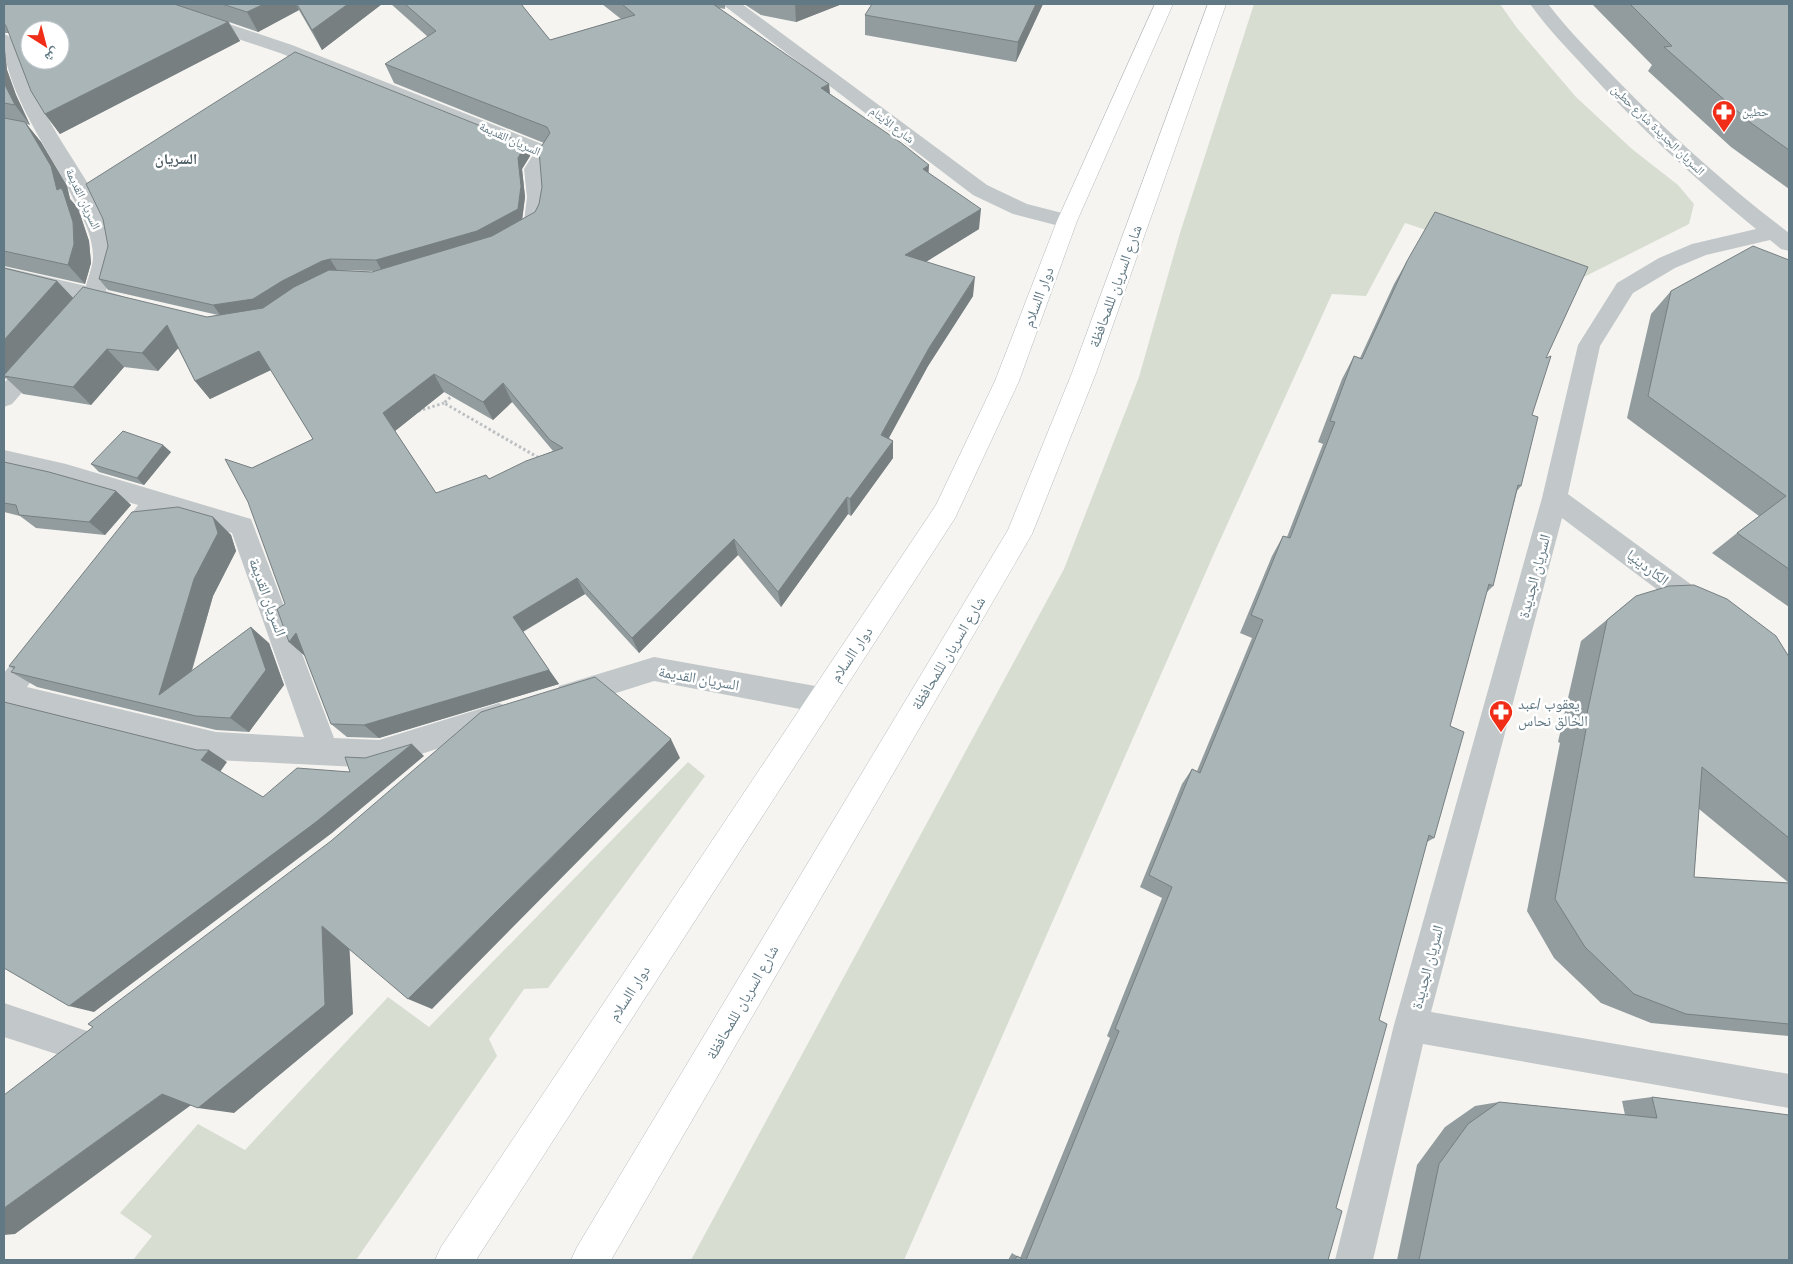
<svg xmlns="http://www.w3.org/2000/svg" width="1793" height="1264" font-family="'Archivo Narrow','Noto Naskh Arabic',sans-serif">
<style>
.green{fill:#d7ddd1}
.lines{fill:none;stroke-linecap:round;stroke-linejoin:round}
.primary-casing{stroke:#b5babd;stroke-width:1}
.path{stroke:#bdc0c2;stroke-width:3;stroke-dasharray:2.5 2.5;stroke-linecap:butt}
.street{fill:#c2c7c9;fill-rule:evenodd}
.primary{fill:#fff;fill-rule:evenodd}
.wall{fill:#929c9e;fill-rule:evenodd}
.shaded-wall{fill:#777f81}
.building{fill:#aab5b8;stroke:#777f81;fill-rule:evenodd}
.labels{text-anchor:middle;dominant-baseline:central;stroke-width:5;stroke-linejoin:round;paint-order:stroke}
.far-poi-label{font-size:12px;fill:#617984;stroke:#fff;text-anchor:start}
.far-street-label{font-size:12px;fill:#617984;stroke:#fff}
.far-quarter-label{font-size:15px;font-weight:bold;fill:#506168;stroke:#fff}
.street-label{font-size:15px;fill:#617984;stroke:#fff}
.poi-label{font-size:15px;fill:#617984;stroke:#fff;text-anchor:start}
</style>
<rect width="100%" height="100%" fill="#f5f4f0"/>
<!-- green -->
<path class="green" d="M1254,4H1500L1517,28L1576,97L1632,149L1678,185L1694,204L1689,224L1578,280L1405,223L1366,296L1332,294L1216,549L904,1260H691L1064,569L1139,377L1180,233Z
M688,762L705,776L548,988L524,989L489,1039L497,1056L356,1260H133L152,1236L120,1213L198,1124L245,1150L388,997L429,1027Z"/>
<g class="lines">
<!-- primary casing -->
<g class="primary-casing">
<path id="primary" d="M1155,4H1173L1077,221L1019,381L955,518L476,1260H435L441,1247L936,505L995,381L1057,221Z
M1208,4H1226L1096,373L1032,534L611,1260H571L577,1247L1008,530L1072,373Z"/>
</g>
<!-- path -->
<path class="path" d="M454,394L444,403L539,458
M418,411L444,403"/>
<!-- street -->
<path class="street" d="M127,4H169L292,45L552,148L555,152L544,169L547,197L544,225L541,230L514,243L507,241L503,236L507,231L524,222L527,197L524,169L533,155L280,53L158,12L130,8Z
M722,4H742L987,185L1027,204L1074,216L1077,221L1074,226L1067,228L1013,214L973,195Z
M1530,4H1548C1568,30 1591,53 1614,77C1668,133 1727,186 1789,233V251L1781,249L1770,240L1706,255L1675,268L1633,293L1600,346L1568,494L1711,599L1715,607L1711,615L1701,619L1691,615L1562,518L1431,1012L1789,1074V1108L1423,1044L1373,1260H1335L1394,1025L1542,498L1578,345L1617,283L1659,258L1692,244L1756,229C1696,180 1639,127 1587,70C1568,49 1547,28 1530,4Z
M4,34C25,39 35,93 45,112C64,151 98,190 110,232C116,255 112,269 106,291L122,296L125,301L122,306L114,309L99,305C91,315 86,320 73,317L70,311L78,300L4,281V267L86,286C88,277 93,266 93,257C93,239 85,222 77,206C55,157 0,88 4,34Z
M39,350L47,352L51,358L47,364L12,404L4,407V383L31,352Z
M4,450L66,464L251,519L334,738L379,740L499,703L509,707L513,716L509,725L379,768L216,760L4,707V673L31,639L41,636L51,639L55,648L27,687L216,732L304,737L232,533L162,513C150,528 139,555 117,548L113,540L138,505L66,484L4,470Z
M654,657L821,687L831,691L835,700L831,709L821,713L654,681L569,708L559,704L555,695L559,686Z
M4,1003L93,1033L98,1045L93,1057L81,1062L4,1037Z"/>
<!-- primary -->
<use href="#primary" class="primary"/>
</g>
<!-- wall -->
<path class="wall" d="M4,4H382L322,50L299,10L258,32L229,22L240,41L60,134L45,114L9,33H4Z
M391,4H521L550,40L621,19L602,4H725V9L719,8L830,94L929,173L979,229L925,262L973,296L928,366L889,438L893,441V458L851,516L848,514L781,607L738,555L639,653L585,594L523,632L559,684L379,738L347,737L331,724L305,656L289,642L285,604L252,468L313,439L271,370L210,399L195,381L178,348L158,371L124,367L91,405L23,394L6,378L4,380V268L57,281L73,298L207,317L218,315L108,290L99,279L526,144L530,156L522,169L525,197L522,219L535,212L539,204L542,187L544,143L394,83L385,64L428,37ZM337,270L374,271L372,272ZM444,392L493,420L512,402L553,451L489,479L436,493L395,431Z
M744,4H842L796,22L761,15Z
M1043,4L1016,62L865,35V15Z
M1592,4H1789V189L1731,147L1648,71L1652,65Z
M4,41L7,70L16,95L30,125L26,124L41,142L67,186L70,199L77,207L79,211L89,241L91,263L85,284L4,266Z
M1789,260V607L1712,553L1737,533L1759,516L1627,418L1651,314L1671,291Z
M1407,261L1546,358L1532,415L1521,486L1517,491L1493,586L1486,593L1450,726L1434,838L1427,842L1379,1020L1336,1208L1328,1260H1008L1012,1253L1020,1258L1110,1038L1107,1036L1162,898L1140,887L1182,784L1192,769L1197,771L1252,638L1240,633L1272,556L1283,536L1287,537L1323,444L1318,442L1342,379L1354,356L1360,358L1394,284Z
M171,452L144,485L99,472L91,464Z
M4,462L116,491L131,505L105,535L36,528L20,516L4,512Z
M213,517L231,535L236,551L213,596L192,671L269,643L284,685L249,732L216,730L37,687L11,672L14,669L9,666Z
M1636,596L1789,657V1036L1651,1023L1601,1003L1554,958L1527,911L1560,743L1558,742L1581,641ZM1699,809L1789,883L1694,877Z
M1652,1097L1789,1260H1397L1417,1165L1445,1127L1475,1106L1499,1102L1625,1115L1622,1101Z"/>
<!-- shaded-wall -->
<path class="shaded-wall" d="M264,4H296L299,10L258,32L247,12Z
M348,4H382L322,50L312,30Z
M795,4H842L796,22Z
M1036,4H1043L1016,62L1018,42Z
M228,22L240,41L60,134L45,114Z
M4,41L7,70L16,95L30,125L15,105L4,83Z
M829,84L831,103L821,88Z
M25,122L41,142L67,186L70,199L77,207L79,211L89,241L91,263L85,284L68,265L57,190Z
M526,144L530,156L522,169L525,197L522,221L482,242L382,271L376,260L518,158Z
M929,165L928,185L923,169Z
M981,209L979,229L905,275V255Z
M330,259L337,270L261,310L221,316L213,305L322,261Z
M975,277L973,296L928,366L881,452V435L929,348Z
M57,281L75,300L4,376V340Z
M167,325L182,344L158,371L142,353Z
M107,349L124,367L91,405L73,387Z
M259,351L273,369L210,399L195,381Z
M434,374L444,392L395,431L383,413Z
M503,383L512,402L493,420L483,402Z
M893,441V458L851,516L850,499Z
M163,445L171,452L144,485L137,478Z
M116,491L131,505L105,535L89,522Z
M847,497L848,514L781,607L778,592Z
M213,517L231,535L236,551L213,596L180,710L159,695Z
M734,539L738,555L639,653L632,638Z
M577,578L585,594L522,632L513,617Z
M251,627L269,643L284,685L249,732L230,718Z
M296,633L305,656L289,642Z
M549,670L559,684L379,738L364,725Z
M671,739L680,758L432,1009L408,999Z
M412,744L424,756L332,833L94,1012L69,1006Z
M209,750L227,762L220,772L201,760Z
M322,926L349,939L353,1014L234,1113L198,1108Z
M162,1094L198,1100L15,1234L4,1235V1208Z"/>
<!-- building -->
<path class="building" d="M4,4H174L228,22L45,114L31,91L6,26L4,23ZM30,30H60V60H30Z
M222,4H264L247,12Z
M297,4H348L312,30Z
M405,4H521L550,40L635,15L622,4H713L829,84L821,88L900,142L929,165L923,169L981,209L905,255L975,277L929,348L881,435L893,441L850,499L847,497L778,592L734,539L632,638L577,578L513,617L549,670L364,725L331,724L296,633L289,642L277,609L285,604L248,502L225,459L252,468L313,439L259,351L195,381L167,325L142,353L107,349L73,387L4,376V375L83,287L207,317L263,308L294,287L329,270L372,272L492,236L535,212L539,204L542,187L539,150L550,133L547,127L385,64L436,31ZM434,374L483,402L503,383L550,440L563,448L526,461L489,479L486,475L436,493L383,413Z
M872,4H1036L1018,42L865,15Z
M1630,4H1789V150L1751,123L1664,47L1672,46Z
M295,52L526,144L518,158L521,186L518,209L477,231L376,260L330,259L322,261L282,281L253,299L213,305L99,279L108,246L103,219L86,184Z
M4,83L15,105L4,103Z
M4,118L25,122L51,166L57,190L61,188L63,191L73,222L74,244L68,265L4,251Z
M1435,212L1588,267L1546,358L1551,356L1532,415L1538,417L1521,486L1518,485L1493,586L1489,584L1450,726L1464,732L1434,838L1429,835L1379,1020L1387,1024L1336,1208L1342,1211L1328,1260H1026L1119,1031L1115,1029L1172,887L1149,875L1192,769L1200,773L1263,620L1251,615L1283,536L1290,538L1335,422L1330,421L1354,356L1362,359L1407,261Z
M1753,246L1789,260V569L1737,533L1786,496L1648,396L1671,291Z
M4,268L57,281L4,340Z
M123,431L163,445L137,478L91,464Z
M4,462L49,472L116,491L89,522L19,515L16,505L4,503Z
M178,507L213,517L218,533L194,579L159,695L251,627L266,670L230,718L196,716L11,672L15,667L9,666L132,512Z
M1694,585L1727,599L1776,636L1789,657V838L1702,767L1694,877L1789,883V1024L1686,1014L1634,994L1585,947L1555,899L1587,724L1585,723L1607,620L1636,596L1669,586Z
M595,677L671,739L408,999L322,926L325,1005L198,1108L162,1094L4,1208V1095L93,1027L88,1024L331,841L481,712Z
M4,702L197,750H209L201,760L263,797L297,768L350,772L345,757L365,758L412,744L316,822L69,1006L4,968Z
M1652,1097L1789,1115V1260H1419L1439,1164L1468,1124L1499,1102L1657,1118Z
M1017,1256L1024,1260H1015Z"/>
<!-- icons -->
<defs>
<g id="pharmacy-pin" transform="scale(1.25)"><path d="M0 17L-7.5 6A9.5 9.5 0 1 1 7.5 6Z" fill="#f02d16" stroke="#fff"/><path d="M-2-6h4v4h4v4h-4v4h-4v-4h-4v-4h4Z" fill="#fff"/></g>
</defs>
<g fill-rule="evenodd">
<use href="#pharmacy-pin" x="1724" y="112"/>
<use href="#pharmacy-pin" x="1501" y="712"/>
</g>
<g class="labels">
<!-- far-poi labels -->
<g class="far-poi-label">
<text x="1742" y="112">حطين</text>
</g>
<!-- far-street labels -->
<g class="far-street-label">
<text transform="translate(892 125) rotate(37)">شارع الأيتام</text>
<text transform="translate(1658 130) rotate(44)">السريان الجديدة شارع حطين</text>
<text transform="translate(510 139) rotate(24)">السريان القديمة</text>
<text transform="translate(83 199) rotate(65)">السريان القديمة</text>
</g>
<!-- far-quarter labels -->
<g class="far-quarter-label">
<text x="176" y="158">السريان</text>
</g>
<!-- street labels -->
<g class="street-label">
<text transform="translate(1115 286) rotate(-70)">شارع السريان لللمحافظة</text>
<text transform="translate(1038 297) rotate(-70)">دوار االسلام</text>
<text transform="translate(1648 567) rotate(37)">الكاردينيا</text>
<text transform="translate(1534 576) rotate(-75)">السريان الجديدة</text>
<text transform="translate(268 597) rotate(70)">السريان القديمة</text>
<text transform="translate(948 653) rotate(-59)">شارع السريان لللمحافظة</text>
<text transform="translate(851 654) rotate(-56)">دوار االسلام</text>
<text transform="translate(699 678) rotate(10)">السريان القديمة</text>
<text transform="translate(1427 967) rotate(-75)">السريان الجديدة</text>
<text transform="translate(629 993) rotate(-57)">دوار االسلام</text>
<text transform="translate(742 1002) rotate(-60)">شارع السريان لللمحافظة</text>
</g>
<!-- poi labels -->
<g class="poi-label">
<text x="1518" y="703">يعقوب /عبد<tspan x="1518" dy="17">الخالق نحاس</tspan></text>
</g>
</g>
<!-- border -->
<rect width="1793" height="1264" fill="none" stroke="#617984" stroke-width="10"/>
<!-- north arrow -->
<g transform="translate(45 45) rotate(144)"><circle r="24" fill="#ffffff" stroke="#c0c9ce"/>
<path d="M0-4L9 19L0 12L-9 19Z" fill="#f02d16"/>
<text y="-8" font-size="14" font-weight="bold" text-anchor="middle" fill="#617984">ش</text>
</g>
</svg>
